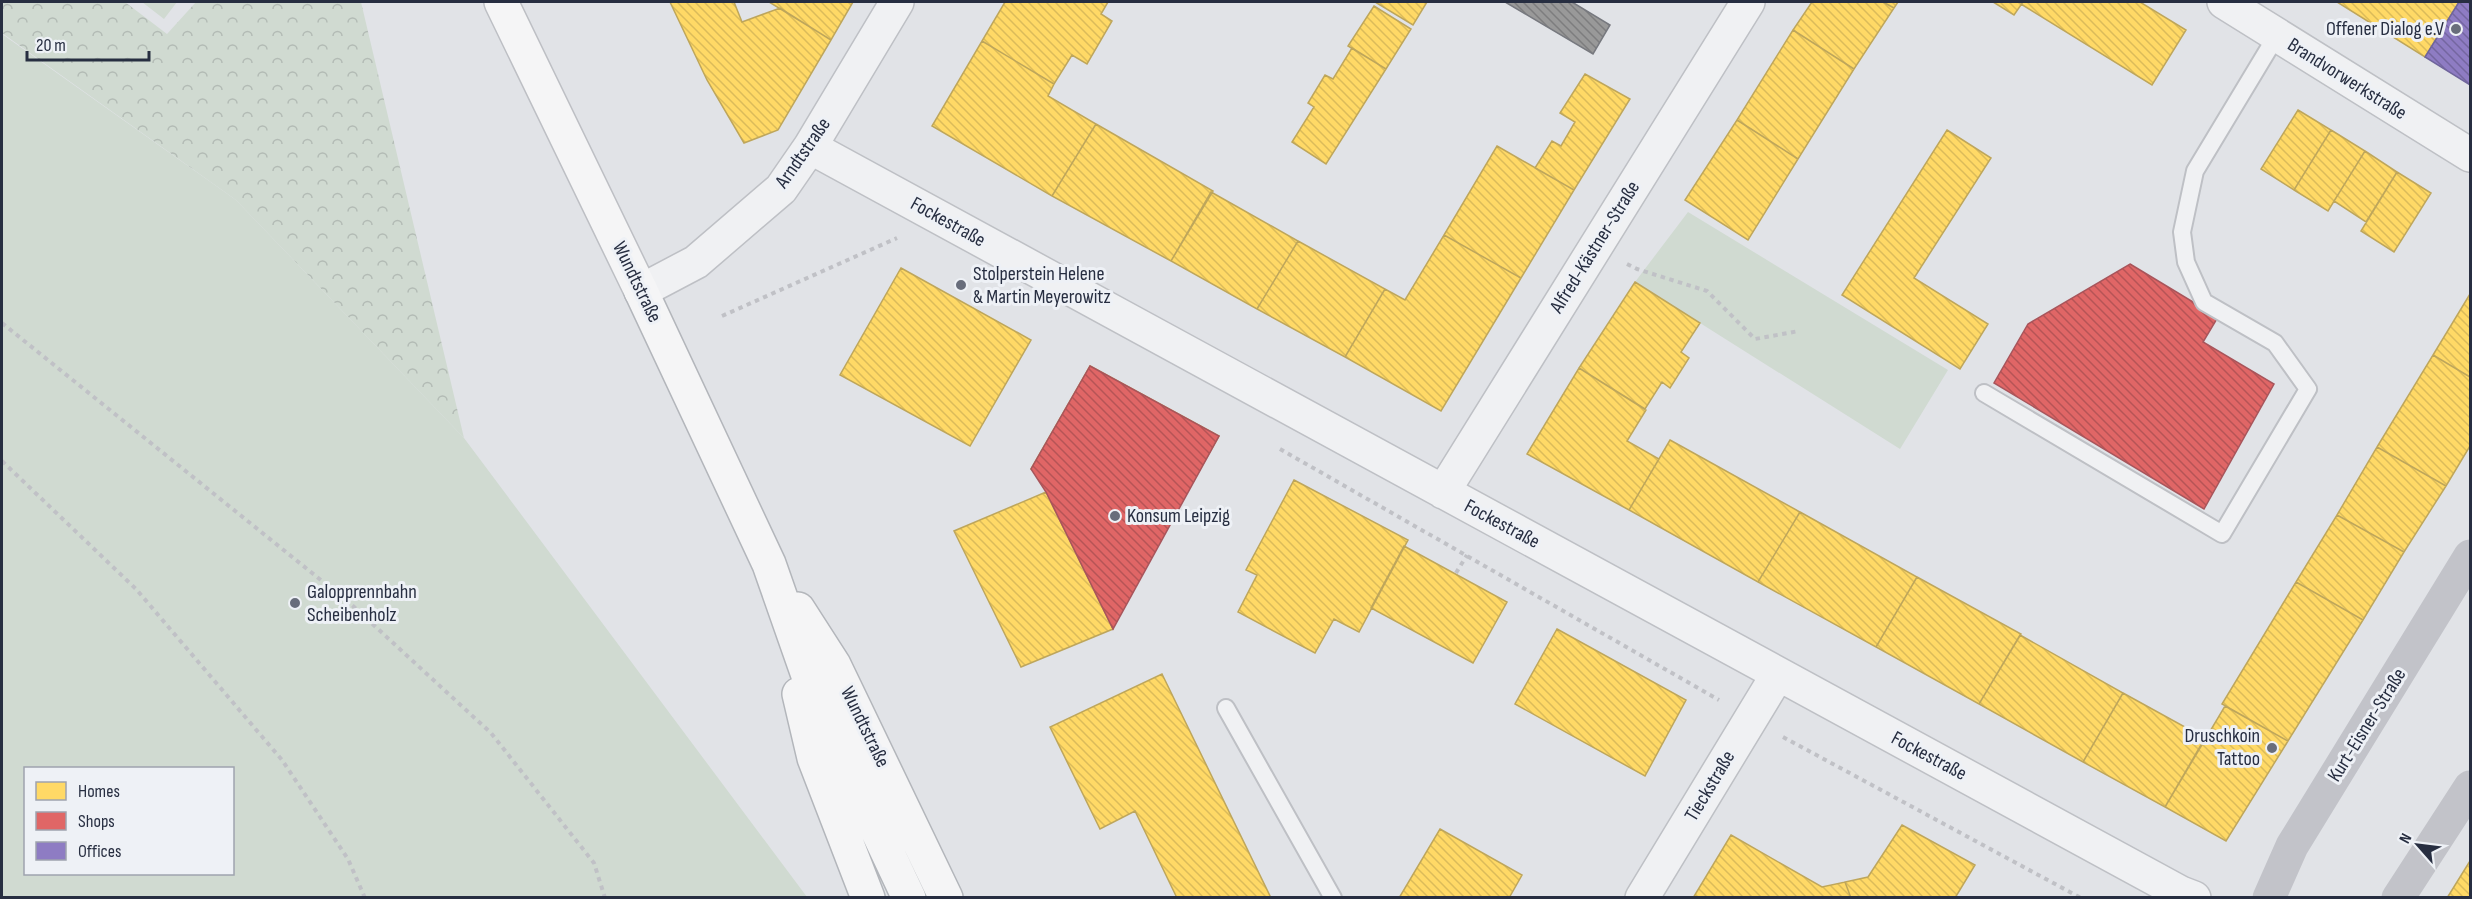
<svg xmlns="http://www.w3.org/2000/svg" width="2472" height="899" font-family="'Sofia Sans Condensed',sans-serif">
<style>
.forest{fill:url(#forest-crowns)}
.green{fill:#d0dad1;fill-rule:evenodd}
.homes{fill:url(#homes-back-hatch);stroke:#bea65b;stroke-width:1.5}
.shops{fill:url(#shops-back-hatch);stroke:#a8555b;stroke-width:1.5}
.offices{fill:url(#offices-back-hatch);stroke:#6f659c;stroke-width:1.5}
.industry{fill:url(#industry-back-hatch);stroke:#77797f;stroke-width:1.5}
.lines{fill:none;stroke-linecap:round;stroke-linejoin:round}
.lane-casing{stroke:#bec0c5;stroke-width:20}
.street-casing{stroke:#bec0c5;stroke-width:36}
.primary-casing{stroke:#bdbfc4;stroke-width:36}
.highway-casing{stroke:#b3b6bb;stroke-width:36}
.path{stroke:#c0c1c6;stroke-width:4;stroke-dasharray:4.5 4.5;stroke-linecap:butt}
.lane{stroke:#f0f1f3;stroke-width:16}
.street{stroke:#f0f1f3;stroke-width:33}
.secondary{stroke:#c2c3c9;stroke-width:33}
.primary{stroke:#f5f5f6;stroke-width:33}
.highway{stroke:#f5f5f6;stroke-width:33}
.poi-dot{fill:#686d7b;stroke:#eef1f6;stroke-width:2}
.labels{text-anchor:middle;dominant-baseline:central;stroke-width:6;stroke-linejoin:round;paint-order:stroke}
.poi-label{font-size:20px;fill:#272e41;stroke:#eef1f6;text-anchor:start}
.street-label{font-size:20px;fill:#272e41;stroke:#eef1f6}
</style>
<defs>
<pattern id="forest-crowns" width="20" height="18" patternUnits="userSpaceOnUse" patternTransform="scale(1.5)"><rect width="20" height="18" fill="#d0dad1"/><path d="M2 6a3 3 0 1 1 6 0M12 15a3 3 0 1 1 6 0" fill="none" stroke="#b3bbb5"/></pattern>
<pattern id="homes-back-hatch" width="6" height="6" patternUnits="userSpaceOnUse" patternTransform="scale(1.5)"><rect width="6" height="6" fill="#ffd966"/><path d="M-1 5l2 2M0 0l6 6M5-1l2 2" fill="none" stroke="#dbbb5a"/></pattern>
<pattern id="shops-back-hatch" width="6" height="6" patternUnits="userSpaceOnUse" patternTransform="scale(1.5)"><rect width="6" height="6" fill="#e06666"/><path d="M-1 5l2 2M0 0l6 6M5-1l2 2" fill="none" stroke="#b65456"/></pattern>
<pattern id="offices-back-hatch" width="6" height="6" patternUnits="userSpaceOnUse" patternTransform="scale(1.5)"><rect width="6" height="6" fill="#8e7cc3"/><path d="M-1 5l2 2M0 0l6 6M5-1l2 2" fill="none" stroke="#7466a0"/></pattern>
<pattern id="industry-back-hatch" width="6" height="6" patternUnits="userSpaceOnUse" patternTransform="scale(1.5)"><rect width="6" height="6" fill="#999"/><path d="M-1 5l2 2M0 0l6 6M5-1l2 2" fill="none" stroke="#7d7d7e"/></pattern>
</defs>
<rect width="100%" height="100%" fill="#e1e3e7"/>
<!-- forest -->
<path class="forest" d="M2,2H125L167,34L196,2H361L464,438L236,200L2,33Z"/>
<!-- green -->
<path class="green" d="M142,2H177L164,19Z
M2,34L236,200L464,438L807,897H2ZM26,768H232V874H26Z
M1688,212L1948,370L1900,449L1635,282Z"/>
<!-- homes -->
<path class="homes" d="M670,2H734L742,22L780,8L831,40L778,130L744,143L707,80Z
M769,2H853L831,40Z
M1005,2H1108L1101,14L1112,21L1087,64L1072,55L1054,84L982,41Z
M1375,2H1427L1413,25Z
M1812,2H1883L1894,8L1854,69L1793,30Z
M1883,2H1898L1894,8Z
M1993,2H2023L2014,15Z
M2023,2H2140L2186,30L2152,85L2021,4Z
M2337,2H2459L2425,57Z
M1374,6L1411,29L1386,69L1348,46Z
M1793,30L1854,69L1798,159L1737,120Z
M982,41L1054,84L1048,96L1096,124L1052,196L932,126Z
M1352,48L1386,69L1326,164L1292,142L1314,107L1308,103L1325,75L1333,79Z
M1585,74L1630,99L1574,190L1535,168L1552,141L1561,146L1575,122L1560,113Z
M2298,110L2331,130L2294,190L2261,169Z
M1737,120L1798,159L1748,240L1685,200Z
M1096,124L1213,191L1171,261L1052,196Z
M1947,130L1991,158L1914,278L1988,324L1960,369L1842,295Z
M2331,130L2365,151L2328,211L2294,190Z
M1497,146L1574,190L1521,278L1444,235Z
M2365,151L2397,172L2366,222L2334,201Z
M2397,172L2431,193L2394,252L2361,231Z
M1211,192L1298,241L1257,309L1171,261Z
M1444,235L1521,278L1441,411L1345,357L1385,289L1405,300Z
M1298,241L1385,289L1345,357L1257,309Z
M901,268L1031,340L970,446L840,375Z
M1635,282L1700,323L1681,352L1689,358L1670,388L1662,382L1645,409L1579,368Z
M2470,294V377L2433,355Z
M2433,355L2470,377V446L2446,486L2377,447Z
M1090,366L1219,436L1160,540L1031,469Z
M1579,368L1646,410L1627,441L1659,459L1629,510L1527,454Z
M1670,440L1800,512L1758,582L1629,510Z
M2377,447L2446,486L2404,552L2337,515Z
M1294,480L1408,540L1359,632L1334,619L1315,653L1238,612L1257,575L1246,570Z
M1046,492L1113,629L1021,667L954,531Z
M1800,512L1917,577L1876,647L1758,582Z
M2337,515L2404,552L2363,620L2296,582Z
M1404,546L1507,602L1473,663L1371,608Z
M1917,577L2021,634L1979,704L1876,647Z
M2296,582L2363,620L2288,741L2222,704Z
M1557,629L1686,700L1645,776L1515,704Z
M2020,635L2123,693L2083,762L1979,704Z
M1162,674L1271,898H1177L1135,811L1100,829L1050,727Z
M2123,693L2205,738L2165,807L2083,762Z
M2225,706L2288,741L2226,841L2165,807Z
M1902,825L1975,865L1955,898H1851L1845,882L1868,877Z
M1440,829L1522,875L1509,898H1399Z
M1731,835L1822,887L1845,882L1851,898H1693Z
M2470,861V898H2447Z"/>
<!-- shops -->
<path class="shops" d="M2130,264L2218,317L2203,342L2274,384L2204,509L1994,383L2028,324Z
M1090,366L1219,436L1113,629L1046,492L1031,469Z"/>
<!-- offices -->
<path class="offices" d="M2459,2H2470V85L2425,57Z"/>
<!-- industry -->
<path class="industry" d="M1505,2H1572L1610,25L1593,54Z"/>
<g class="lines">
<!-- lane casing -->
<g class="lane-casing">
<path id="lane" d="M1984,393L2222,534L2308,389L2275,343L2204,302L2186,262L2182,232L2195,171L2277,35
M1226,708L1333,898"/>
</g>
<!-- street casing -->
<g class="street-casing">
<path id="street" d="M2224,2L2470,155
M810,147L2181,893L2194,898
M641,291L696,262L781,189L810,147L897,2
M1443,492L1748,2
M1642,898L1778,674"/>
</g>
<!-- primary casing -->
<g class="primary-casing">
<path id="primary" d="M501,2L641,291"/>
</g>
<!-- highway casing -->
<g class="highway-casing">
<path id="highway" d="M641,291L769,564L810,681L851,775L909,898
M798,609L834,665L946,898
M799,694L814,758L868,898"/>
</g>
<!-- path -->
<path class="path" d="M1627,264L1637,269L1707,291L1755,339L1799,331
M722,316L897,238
M2,323L353,606L491,733L594,863L605,898
M1280,449L1719,700
M2,461L136,589L282,760L348,859L365,898
M1456,573L1467,555
M1783,737L2081,898"/>
<!-- lane -->
<use href="#lane" class="lane"/>
<!-- street -->
<use href="#street" class="street"/>
<!-- secondary -->
<path class="secondary" d="M2269,898L2292,846L2470,556
M2398,898L2470,787"/>
<!-- primary -->
<use href="#primary" class="primary"/>
<!-- highway -->
<use href="#highway" class="highway"/>
</g>
<!-- markers -->
<g class="poi-dot">
<circle cx="2456" cy="29" r="6"/>
<circle cx="961" cy="285" r="6"/>
<circle cx="1115" cy="516" r="6"/>
<circle cx="295" cy="603" r="6"/>
<circle cx="2272" cy="748" r="6"/>
</g>
<g class="labels">
<!-- poi labels -->
<g class="poi-label">
<text x="2444" y="29" text-anchor="end">Offener Dialog e.V</text>
<text x="973" y="274">Stolperstein Helene<tspan x="973" dy="23">&amp; Martin Meyerowitz</tspan></text>
<text x="1127" y="516">Konsum Leipzig</text>
<text x="307" y="592">Galopprennbahn<tspan x="307" dy="23">Scheibenholz</tspan></text>
<text x="2260" y="736" text-anchor="end">Druschkoin<tspan x="2260" dy="23">Tattoo</tspan></text>
</g>
<!-- street labels -->
<g class="street-label">
<text transform="translate(2347 79) rotate(32)">Brandvorwerkstraße</text>
<text transform="translate(803 153) rotate(-55)">Arndtstraße</text>
<text transform="translate(948 222) rotate(29)">Fockestraße</text>
<text transform="translate(1595 247) rotate(-58)">Alfred-Kästner-Straße</text>
<text transform="translate(637 282) rotate(64)">Wundtstraße</text>
<text transform="translate(1502 524) rotate(28)">Fockestraße</text>
<text transform="translate(2367 725) rotate(-58)">Kurt-Eisner-Straße</text>
<text transform="translate(865 727) rotate(64)">Wundtstraße</text>
<text transform="translate(1929 756) rotate(28)">Fockestraße</text>
<text transform="translate(1710 786) rotate(-59)">Tieckstraße</text>
</g>
</g>
<!-- border -->
<rect width="2472" height="899" fill="none" stroke="#272e41" stroke-width="6"/>
<!-- legend -->
<rect x="24" y="767" width="210" height="108" fill="#eef1f6" stroke="#9ea3ae" stroke-width="1.5"/>
<rect x="36" y="782" width="30" height="18" fill="#ffd966" stroke="#9ea3ae" stroke-width="1.5"/>
<text x="78" y="797" font-size="18" fill="#272e41">Homes</text>
<rect x="36" y="812" width="30" height="18" fill="#e06666" stroke="#9ea3ae" stroke-width="1.5"/>
<text x="78" y="827" font-size="18" fill="#272e41">Shops</text>
<rect x="36" y="842" width="30" height="18" fill="#8e7cc3" stroke="#9ea3ae" stroke-width="1.5"/>
<text x="78" y="857" font-size="18" fill="#272e41">Offices</text>
<!-- north arrow -->
<g transform="translate(2418 845) rotate(298)" stroke="#eef1f6" stroke-width="4.5" paint-order="stroke">
<path d="M0-4.5L10 22L0 15L-10 22Z" fill="#272e41"/>
<text y="-9" font-size="16" font-weight="bold" text-anchor="middle" fill="#272e41">N</text>
</g>
<!-- scale -->
<path d="M27 51v9h122v-9" fill="none" stroke="#272e41" stroke-width="3"/>
<text x="36" y="51" font-size="18" fill="#272e41" stroke="#eef1f6" stroke-width="4.5" paint-order="stroke">20 m</text>
</svg>
